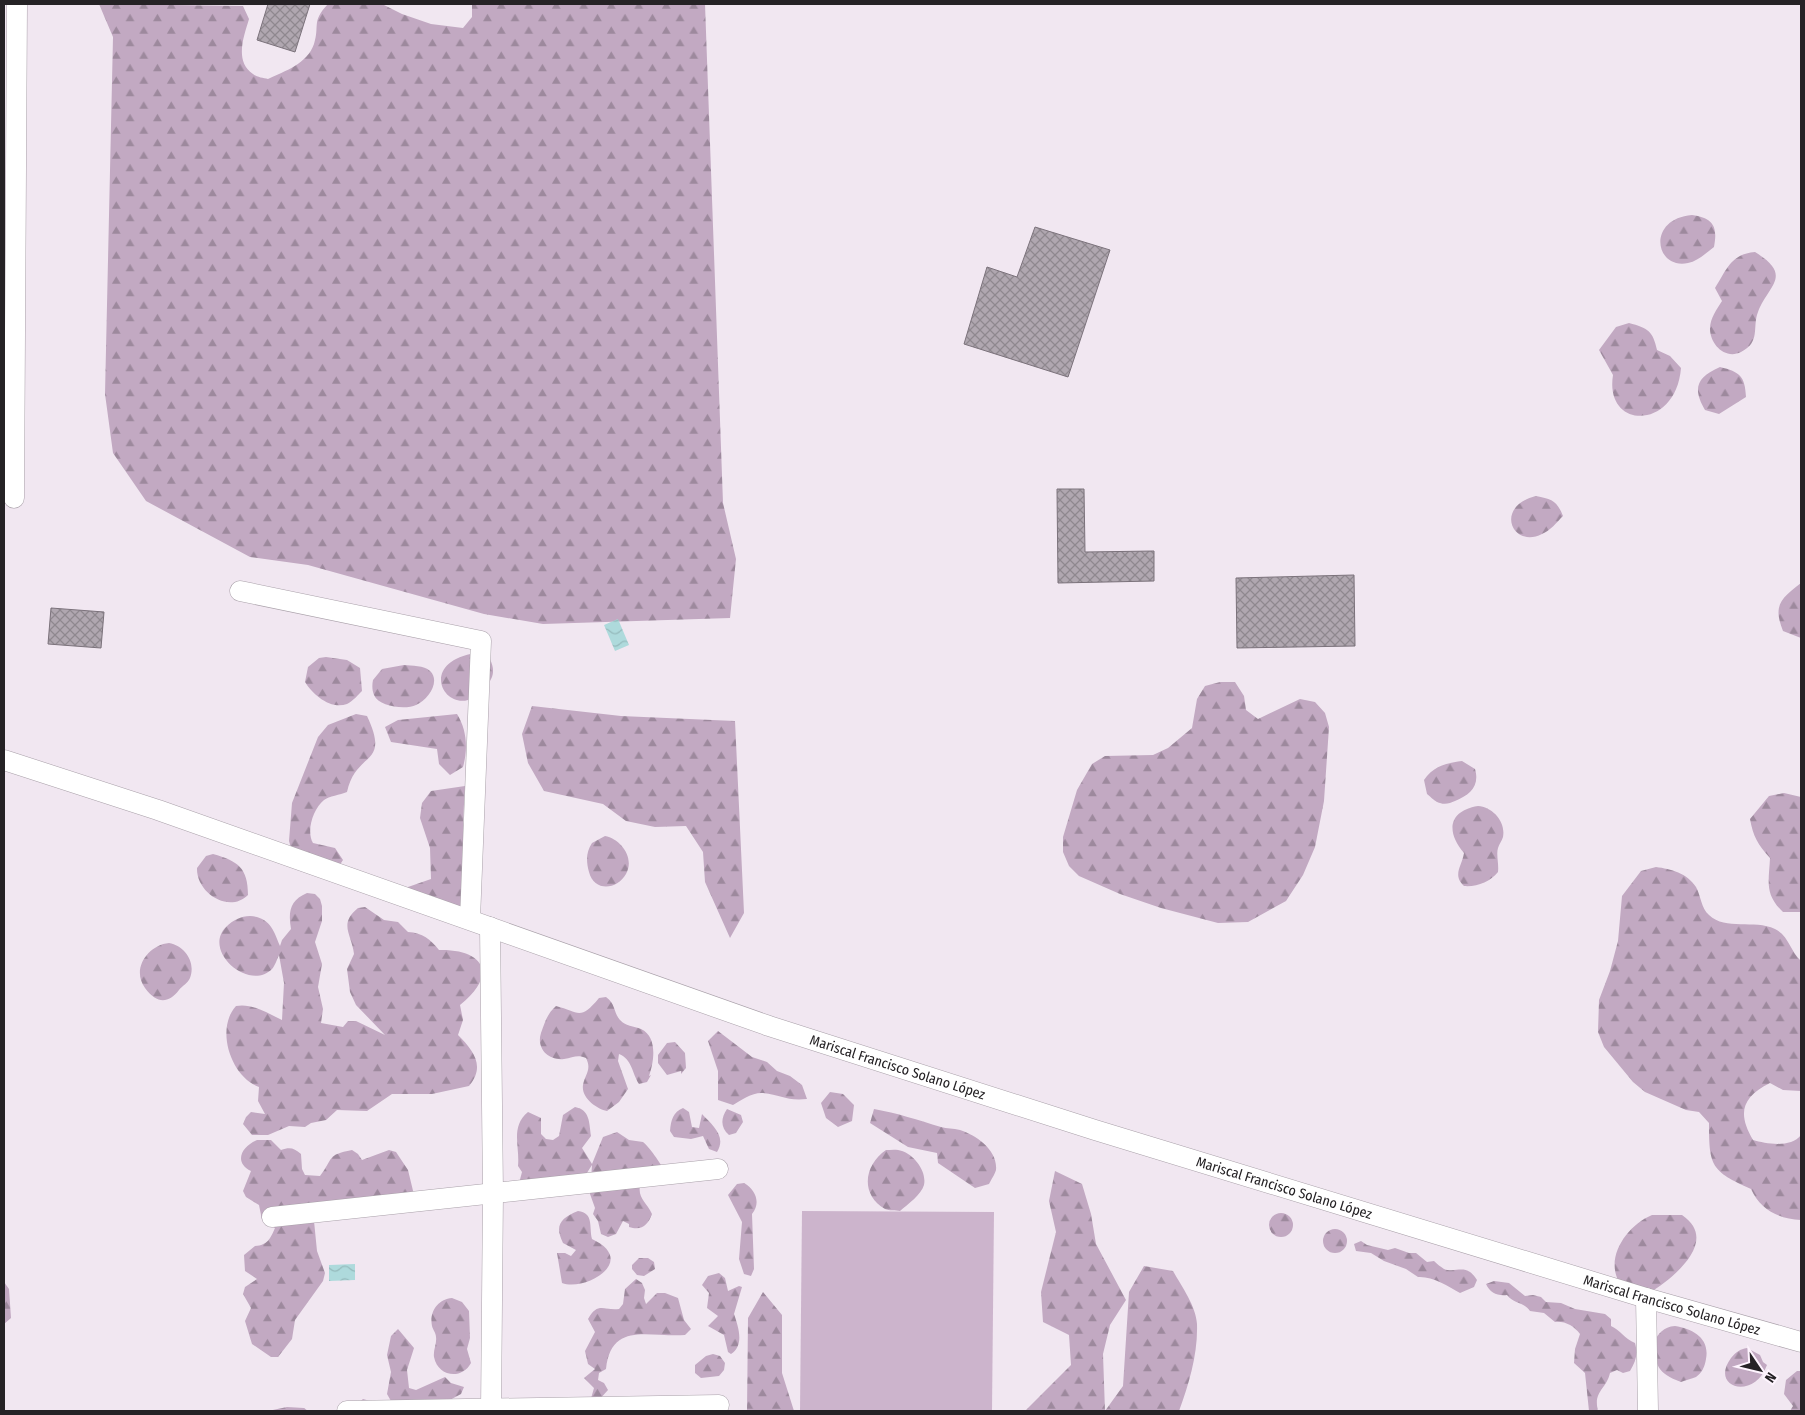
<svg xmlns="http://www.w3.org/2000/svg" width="1805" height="1415" font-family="'Fira Sans Condensed',sans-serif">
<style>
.grass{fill:#ccb4cc}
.forest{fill:url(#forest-firs)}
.water{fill:url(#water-waves)}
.building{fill:url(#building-cross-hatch);stroke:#7b727b}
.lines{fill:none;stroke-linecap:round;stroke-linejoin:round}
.minor-casing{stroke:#a9a0a9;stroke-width:21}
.minor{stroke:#fff;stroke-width:20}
.labels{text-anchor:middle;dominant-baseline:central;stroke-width:5;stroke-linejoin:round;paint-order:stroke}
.street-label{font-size:14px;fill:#252225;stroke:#fef4fe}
</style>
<defs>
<pattern id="forest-firs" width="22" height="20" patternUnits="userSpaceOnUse" patternTransform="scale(1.25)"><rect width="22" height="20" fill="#c2a9c2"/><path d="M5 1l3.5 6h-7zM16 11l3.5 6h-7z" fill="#9d899d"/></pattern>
<pattern id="water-waves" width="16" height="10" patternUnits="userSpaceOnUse" patternTransform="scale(1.25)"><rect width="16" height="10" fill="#aedadc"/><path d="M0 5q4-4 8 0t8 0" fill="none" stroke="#96bbbd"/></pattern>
<pattern id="building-cross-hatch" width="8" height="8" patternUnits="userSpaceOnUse" patternTransform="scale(1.25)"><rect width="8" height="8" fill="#b0a7b0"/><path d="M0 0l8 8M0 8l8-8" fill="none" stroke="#8f888f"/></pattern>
</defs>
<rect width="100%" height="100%" fill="#f1e7f1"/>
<!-- grass -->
<path class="grass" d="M802,1211L994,1212L992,1411H800Z"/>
<!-- forest -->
<path class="forest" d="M99,4L243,6L249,19C244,36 234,61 253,74C256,77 263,78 268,79C285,71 307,64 314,44C320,25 311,22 328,4H382L402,14L431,24L463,28L472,17V4H705L723,503L736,559L730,618L543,624L484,614L308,565L250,557L146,501L113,453L105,394L113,37Z
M1692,215C1713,218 1718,226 1714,247C1706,253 1698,261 1688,263C1655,270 1646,219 1692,215Z
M1755,252C1794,276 1768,285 1758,312C1752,327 1761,342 1741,352C1725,360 1710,344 1710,329C1710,318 1717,309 1722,301L1715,288C1727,269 1731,254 1755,252Z
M1629,323C1648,328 1653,331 1657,350L1670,356L1681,368C1676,431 1604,430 1613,375L1599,350L1616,327Z
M1720,367C1740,372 1745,376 1746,397L1719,414L1705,410C1692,388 1697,377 1720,367Z
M1536,496C1552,499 1557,501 1563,516C1557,522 1550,531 1542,534C1513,549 1493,507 1536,496Z
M1801,583V638L1783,631C1773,606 1780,599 1801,583Z
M476,653L490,659C495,670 494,677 486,687C453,729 409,663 476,653Z
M326,657L347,660L360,668L362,691C358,695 353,701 347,704C331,710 313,695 305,682L308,667L319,658Z
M404,665C412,666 424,665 430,671C441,681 428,700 416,705C406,710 379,707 374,695C372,690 372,685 373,680L382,669Z
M1220,682H1235L1244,696L1246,710L1258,719L1300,699L1315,702L1325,713L1329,727L1324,801L1315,847L1303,875L1286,901L1248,922L1218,923L1161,908L1120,894L1079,876L1069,866L1063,852V837L1077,790L1092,764L1105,756L1153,755L1168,748L1192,728L1197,699L1205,686Z
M532,706L621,716L735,721L744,913L730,938L705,882L703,852L686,826L655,827L626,821L603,804L544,791L528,763L522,734Z
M356,714L367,716C391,767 356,750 347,792C340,795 329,796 324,800C313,809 306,831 313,843L335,848L343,860L339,866L291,848L289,841L292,803L318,737L328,725Z
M457,714C467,730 468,749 463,767L450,775L439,764L437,749L391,742L385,727L398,720Z
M1462,761L1475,769C1480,786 1470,795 1455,801C1450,803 1446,805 1440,803C1435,802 1431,797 1427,794L1424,780C1433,766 1447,763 1462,761Z
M465,786L463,822L467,836L466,911L406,894L408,887L431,879L430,848L420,818L422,803L431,791Z
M1784,793L1801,797V912H1783C1764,894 1769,881 1770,858C1758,845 1753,836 1750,819L1769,796Z
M1478,806C1492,807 1506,821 1503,837C1502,841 1499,844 1498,848C1496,855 1499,864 1498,872C1490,882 1477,887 1464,886C1452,875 1462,866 1464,853C1446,832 1448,811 1478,806Z
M605,836C621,839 635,858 626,874C617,890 594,892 589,872C586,861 586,852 592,843Z
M213,854C238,861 248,868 248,895C229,914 196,893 197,868L206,856Z
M1656,867C1671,869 1687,873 1696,887C1701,896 1701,908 1709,915C1726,931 1754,919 1775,929C1789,936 1790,951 1801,961V1091L1783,1090L1770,1083C1742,1097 1737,1113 1753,1140C1767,1144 1791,1148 1801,1135V1220C1778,1219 1760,1209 1751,1189C1711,1171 1709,1166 1709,1123L1699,1112L1686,1110L1645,1092L1633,1082L1604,1047L1598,1032L1599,1000L1610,971L1618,941L1622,896L1641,871Z
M307,893L315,894L320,899L322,906V921L315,942L322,964L318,987L323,1009L321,1023L343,1027L348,1021H356L385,1035L356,1005L350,992L347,969L354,954C352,935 338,924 358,908L365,907L384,920L398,922L408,932C423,933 430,939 439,950C485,949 498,975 460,1005L463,1020L458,1035C473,1050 486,1066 469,1086L432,1094H392L367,1111L337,1110L326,1120L311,1123L305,1127L289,1126L268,1135H252L243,1124L246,1117L251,1112L265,1114L258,1101L259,1087C231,1077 215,1029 236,1006C252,1003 267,1013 282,1020L284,983L279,955C277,959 275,966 272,969C249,992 202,951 226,927C233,920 241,916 250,916C270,917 274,931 280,946L282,940L291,929C288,912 290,900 307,893Z
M169,943C185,946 196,962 190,978C188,983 182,986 179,990C168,1004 157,1004 145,988C131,969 148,945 169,943Z
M606,997C616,1004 613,1012 620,1020C625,1026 634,1026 641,1029C658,1037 654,1062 649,1076L651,1075L647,1082L639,1084C632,1073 632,1059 619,1054L618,1061L628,1089L619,1102L607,1111C597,1109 581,1098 583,1085C585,1074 592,1070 586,1058C577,1054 573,1058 564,1059C548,1061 536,1048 541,1033C545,1022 547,1014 556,1006C579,1012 580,1021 599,998Z
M718,1031L752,1057L767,1062L777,1071L790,1076L802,1085L807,1099C786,1101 781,1095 763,1093C753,1092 741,1100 733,1105L718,1100V1071L708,1041Z
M675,1042L685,1053L686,1068L681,1074V1071L667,1075L658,1063V1055L667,1043Z
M830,1092L843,1094L854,1105L852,1121L838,1127L826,1118L821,1103Z
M575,1107C590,1110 589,1122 591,1136L582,1148L592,1164L603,1137L617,1132L629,1140L643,1142C649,1147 661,1163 664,1171L641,1182C636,1198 646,1201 652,1214C648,1225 642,1231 629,1227V1224L623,1221L616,1234L608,1237L601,1234L598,1221L593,1214L595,1208L590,1194L592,1165L583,1179L518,1187L522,1172L518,1166C520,1146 510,1127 528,1112L541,1118V1134L546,1139L553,1140L559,1136L563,1115Z
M683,1108L689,1112L692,1127L699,1128L702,1114C712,1125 727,1136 717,1152L709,1149L703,1136L691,1139L674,1137L670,1131C671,1120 673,1112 683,1108Z
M727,1109L741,1115L743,1122L736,1133L729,1135C720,1127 721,1118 727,1109Z
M874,1109C897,1113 918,1120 941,1127C947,1129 953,1128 960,1130C976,1135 998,1150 996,1170C995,1174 991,1180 989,1184L975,1188L938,1163L937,1153L908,1147L870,1123Z
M257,1140H271L281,1150C290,1147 294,1148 301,1154L302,1169L305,1175L320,1176C334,1158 326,1155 352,1150L358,1154L362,1160L389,1150L396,1152L408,1170L415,1199L314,1221L317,1251L325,1273L323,1281L295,1320L292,1339L278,1357H271L252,1344L245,1321L251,1308L243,1294L245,1287L257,1279L245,1271L244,1255L255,1246C268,1245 270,1239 275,1228L262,1220L259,1205L246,1197L243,1191L251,1171C233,1162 242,1146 257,1140Z
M886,1150C891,1150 897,1149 902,1151C914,1155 927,1171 924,1185C921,1195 908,1204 900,1211C896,1210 889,1211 885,1209C859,1194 865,1164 886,1150Z
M1055,1171L1082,1184L1091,1214L1096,1244L1126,1300L1110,1325L1103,1354L1105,1411H1025L1071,1365L1069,1335L1043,1322L1041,1292L1056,1232L1049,1201Z
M744,1183C756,1190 761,1203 752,1214L754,1269L751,1276L744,1274L739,1259L742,1222L728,1195L737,1184Z
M578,1211C594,1213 589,1226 592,1239C639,1261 585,1292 562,1283L557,1253H565L571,1256L576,1250L563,1243C554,1225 561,1218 578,1211Z
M1269 1225a12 12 0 1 1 24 0a12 12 0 1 1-24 0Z
M1652,1215H1682C1719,1240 1676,1276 1651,1292L1618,1280C1606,1255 1628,1225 1652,1215Z
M1323 1241a12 12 0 1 1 24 0a12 12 0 1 1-24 0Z
M1361,1241L1367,1245L1388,1250L1395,1248L1409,1253H1416L1427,1262L1434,1261C1437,1264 1441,1267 1444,1269C1456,1274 1466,1262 1477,1280L1474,1287L1460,1293C1448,1286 1432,1276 1418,1277L1406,1269L1384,1261L1371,1253L1356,1251L1354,1244Z
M639,1258H648L654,1262L655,1269L644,1276L637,1275L632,1269V1265Z
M1144,1266L1173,1271C1182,1287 1196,1306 1197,1324C1198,1354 1189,1384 1179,1411H1105L1123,1386L1129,1292Z
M719,1273L725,1278L728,1291L739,1286L742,1287L734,1314C738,1326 745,1345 731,1354L728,1352L724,1335L708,1326L718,1316L707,1308L709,1293L702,1285L708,1276Z
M636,1279L642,1283L645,1290L644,1298L646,1304L657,1293H665L678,1298L684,1320L691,1329L685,1335C651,1338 611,1320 606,1369L599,1373L598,1380L604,1383L608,1390L598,1401L590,1402L594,1388L584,1378L595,1369L588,1364L585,1351L595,1332L588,1319C598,1301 604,1311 619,1309L623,1304L625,1289Z
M1494,1281L1509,1283L1525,1296L1533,1295L1541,1297L1546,1302L1561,1303L1575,1309L1605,1314L1611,1319V1326C1620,1330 1625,1339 1635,1343C1638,1354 1636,1361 1630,1371L1623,1373L1617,1370L1610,1373C1606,1390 1593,1391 1598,1411H1589L1585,1373L1574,1363L1575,1349L1580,1334C1574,1326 1565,1321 1555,1322L1544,1313L1530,1311C1524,1302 1514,1304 1507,1295C1497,1296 1490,1293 1486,1284Z
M4,1282L9,1289L11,1318L4,1324Z
M763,1292L782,1315V1373L794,1411H747L748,1318Z
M452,1298L462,1302L469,1311L470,1338L467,1349L471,1363C462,1380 438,1377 434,1357C433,1350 437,1344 436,1337C436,1333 433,1330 432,1326C429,1312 438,1299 452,1298Z
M1675,1326C1693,1329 1710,1338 1706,1359C1705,1366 1702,1373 1696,1377C1692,1379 1685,1380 1681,1382C1657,1373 1656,1366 1653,1343C1659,1333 1663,1327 1675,1326Z
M398,1329L414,1348L407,1370L409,1388L416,1390L445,1377L451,1383L464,1387L461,1394L448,1401L349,1411L363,1399L388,1406L391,1401L387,1394L391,1372L387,1355L391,1336Z
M1747,1348L1760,1355L1763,1362L1767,1365C1754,1401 1709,1388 1731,1358C1736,1352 1740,1349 1747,1348Z
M713,1354L720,1356L725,1363L724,1370L719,1376L701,1378L695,1373V1365L706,1356Z
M1797,1371H1801V1411H1790L1793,1406L1784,1394L1786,1380Z
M287,1407L304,1408L308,1411H268Z"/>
<!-- water -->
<path class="water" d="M618,619L629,645L615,651L604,625Z
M355,1264V1280L329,1281V1265Z"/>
<!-- building -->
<path class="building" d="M268,4H310L295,52L257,40Z
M1035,227L1110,250L1068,377L964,344L987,267L1017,277Z
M1057,489H1084L1085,552L1154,551V581L1058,583Z
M1354,575L1355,646L1237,648L1236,578Z
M51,608L104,612L101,648L48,644Z"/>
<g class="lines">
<!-- minor casing -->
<g class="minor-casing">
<g id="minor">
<path d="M14,498L17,4"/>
<path d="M240,591L481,641L470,919"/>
<path id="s1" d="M4,760L158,810L769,1026L1095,1130L1646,1298L1801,1342"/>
<path d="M490,927L493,1193L491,1411"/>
<path d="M272,1217L718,1169"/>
<path d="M1646,1298L1648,1411"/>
<path d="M347,1411L719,1405"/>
</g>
</g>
<!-- minor -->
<use href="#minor" class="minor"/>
</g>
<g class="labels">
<!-- street labels -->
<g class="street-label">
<text stroke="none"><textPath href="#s1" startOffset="945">Mariscal Francisco Solano López</textPath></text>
<text stroke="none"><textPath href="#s1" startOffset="1350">Mariscal Francisco Solano López</textPath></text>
<text stroke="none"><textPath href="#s1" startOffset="1755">Mariscal Francisco Solano López</textPath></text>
</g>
</g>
<!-- border -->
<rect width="1805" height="1415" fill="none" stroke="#252225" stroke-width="10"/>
<!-- north arrow -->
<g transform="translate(1760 1370) rotate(125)" stroke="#fef4fe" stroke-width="4" paint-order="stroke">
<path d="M0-4L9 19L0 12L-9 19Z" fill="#252225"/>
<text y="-8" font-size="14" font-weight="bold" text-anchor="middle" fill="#252225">N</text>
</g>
</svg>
